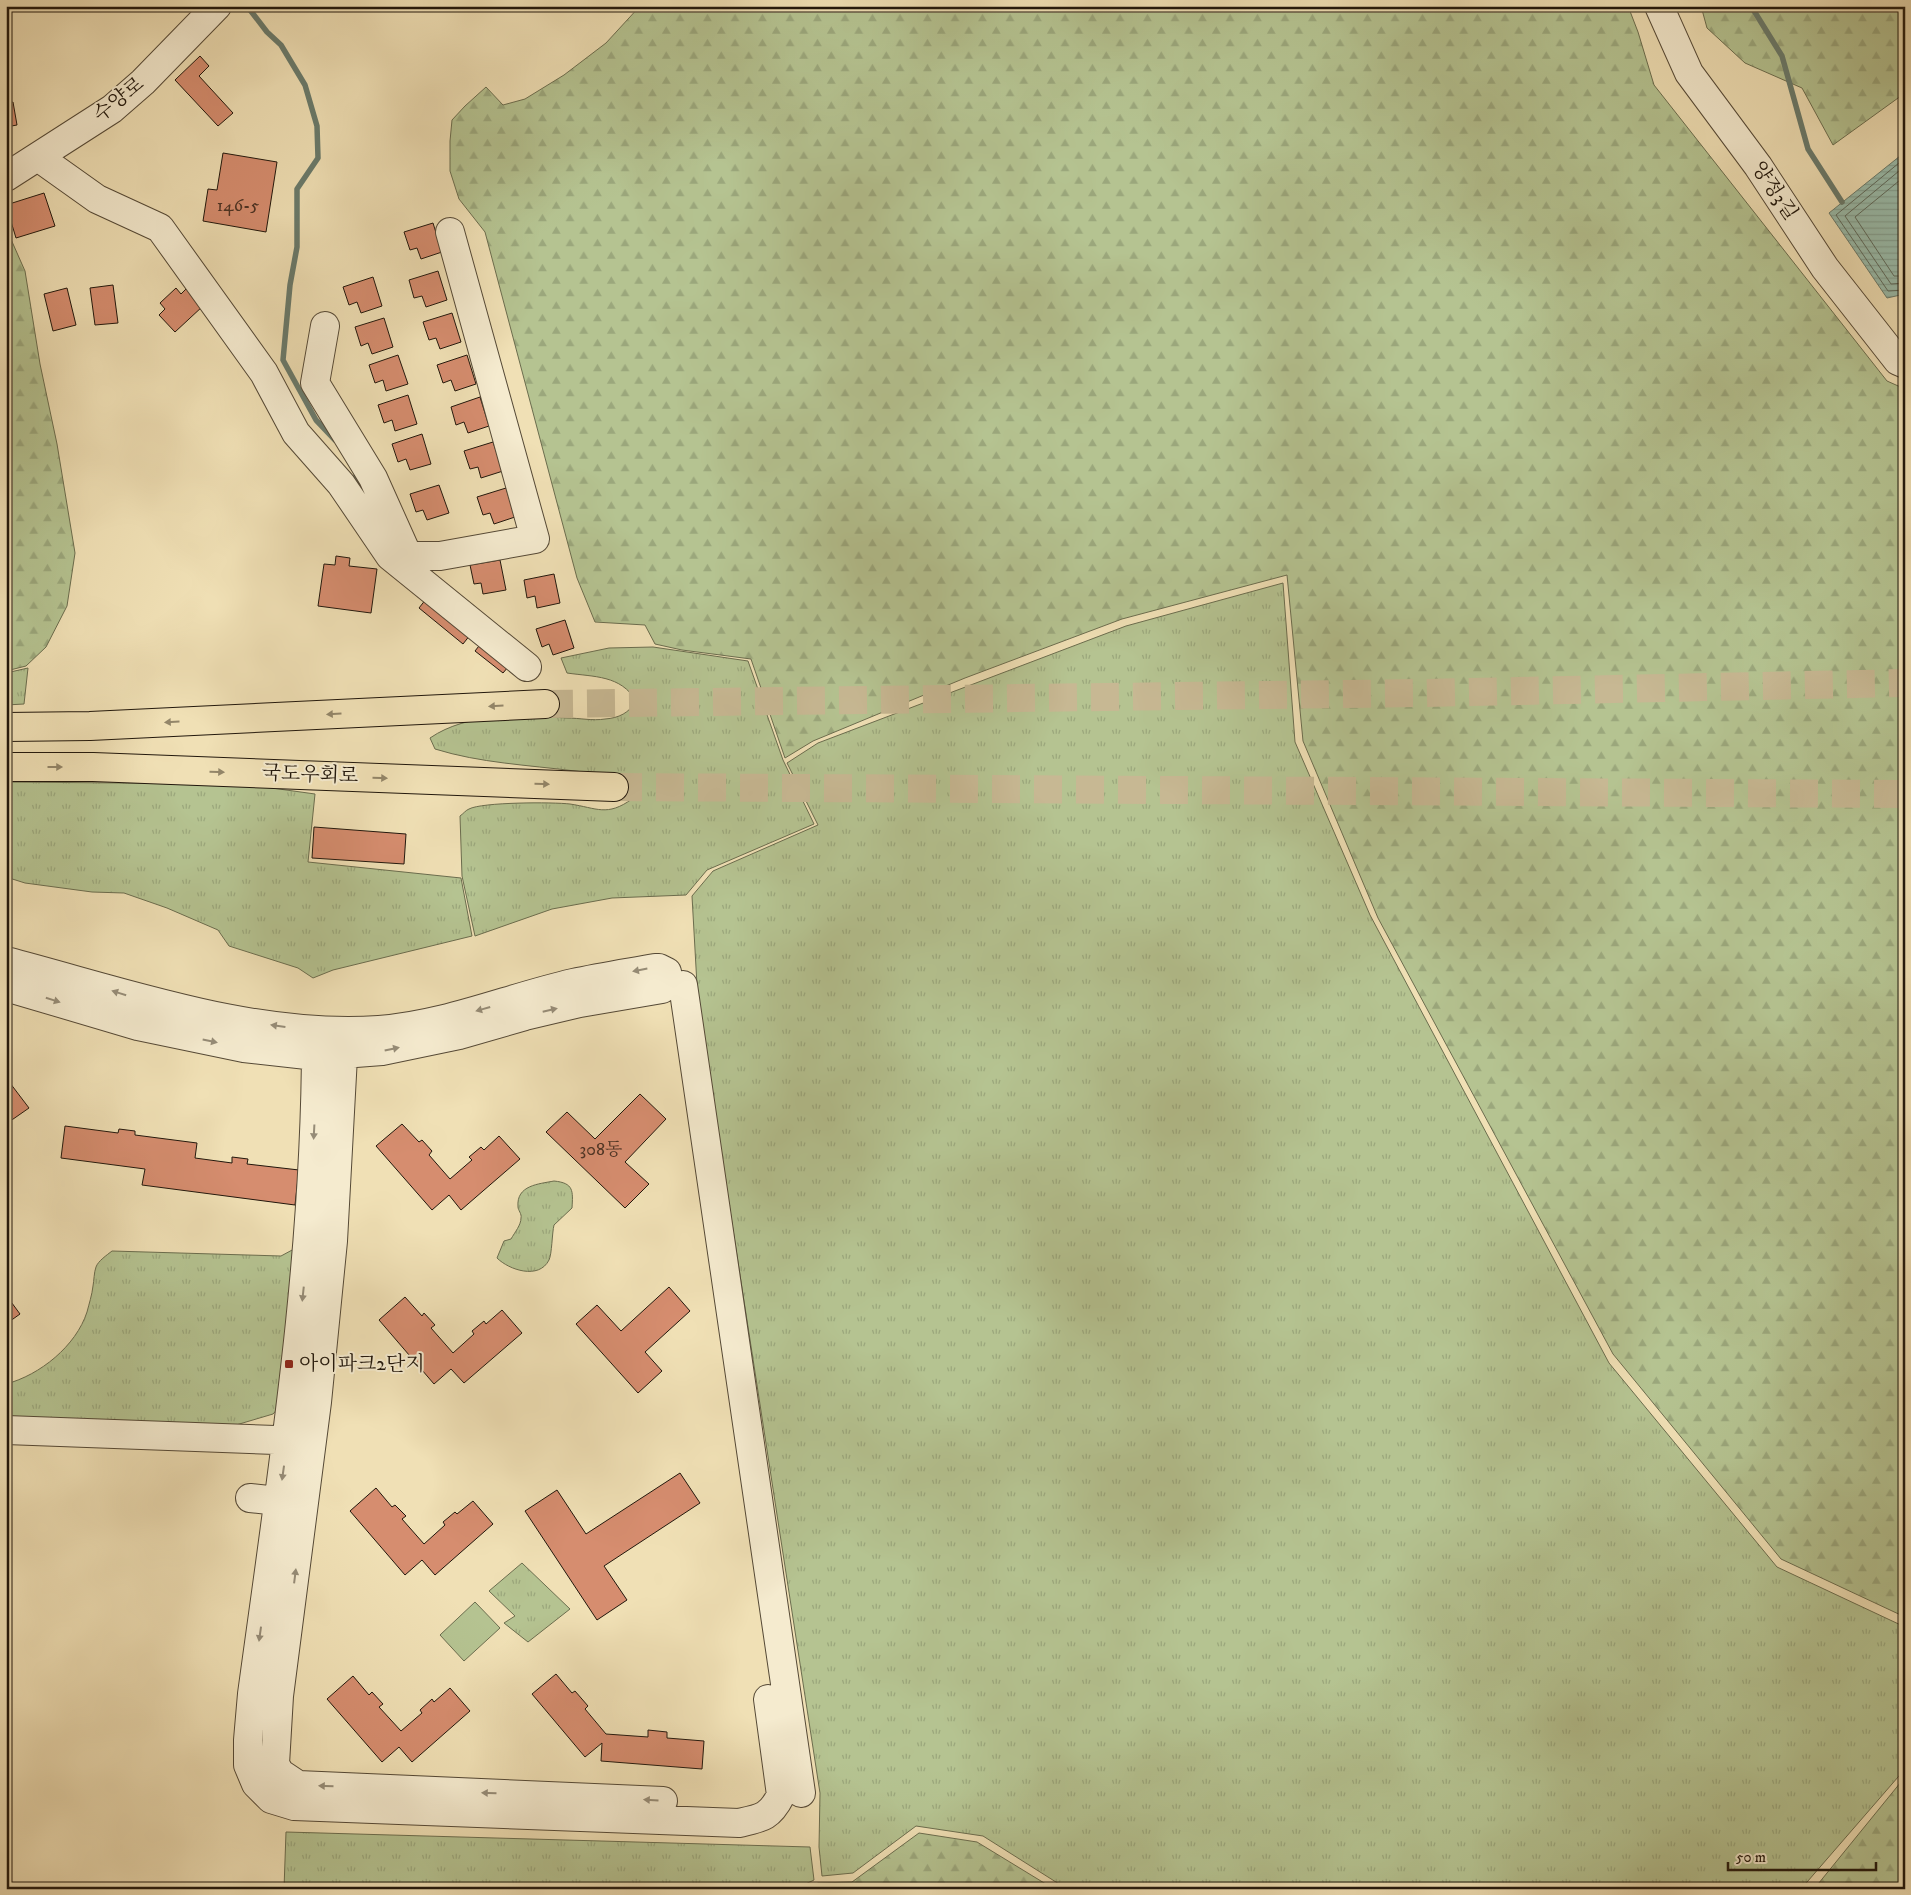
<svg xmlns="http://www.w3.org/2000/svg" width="1911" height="1895" font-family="'IM FELL DW Pica','Noto Serif KR',serif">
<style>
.grass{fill:url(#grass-tufts);stroke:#6b6d4e}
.forest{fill:url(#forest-firs);stroke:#6b6d4e}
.pitch{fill:#b5c391;stroke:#6b6d4e}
.water{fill:url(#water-rules);stroke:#6a7b6c}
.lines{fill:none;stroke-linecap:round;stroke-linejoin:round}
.shore{stroke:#5e6a5c;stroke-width:1}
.stream{stroke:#6a7b6c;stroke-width:5.5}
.building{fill:#d68d6f;stroke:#21170c}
.highway-tunnel{stroke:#c7b893;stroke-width:28;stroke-dasharray:28 14;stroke-linecap:butt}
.minor-casing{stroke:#554936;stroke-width:30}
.highway-casing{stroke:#21170c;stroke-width:30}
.minor{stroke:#f5ebcf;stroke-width:28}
.highway{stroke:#f0e0b5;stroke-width:28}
.oneway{fill:#938669}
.oneway2{fill:#968c77}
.poi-dot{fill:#8f2418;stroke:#f5ebcf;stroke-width:2}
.labels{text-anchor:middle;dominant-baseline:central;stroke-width:4;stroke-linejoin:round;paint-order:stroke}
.number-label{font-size:18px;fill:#4e3425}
.street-label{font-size:20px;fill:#21170c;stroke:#f5ebcf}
.poi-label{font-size:20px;fill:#21170c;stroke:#f5ebcf;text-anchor:start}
</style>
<defs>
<pattern id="grass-tufts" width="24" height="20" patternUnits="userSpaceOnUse" patternTransform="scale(1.25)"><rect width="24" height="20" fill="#b5c391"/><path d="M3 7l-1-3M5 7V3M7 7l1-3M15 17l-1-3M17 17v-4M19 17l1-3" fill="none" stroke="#9ba77c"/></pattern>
<pattern id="forest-firs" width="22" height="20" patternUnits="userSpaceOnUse" patternTransform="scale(1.25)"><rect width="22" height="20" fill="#b5c391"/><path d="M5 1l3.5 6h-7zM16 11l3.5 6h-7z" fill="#9ba77c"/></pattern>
<pattern id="water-rules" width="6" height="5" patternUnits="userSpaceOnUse" patternTransform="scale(1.25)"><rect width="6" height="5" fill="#9abdac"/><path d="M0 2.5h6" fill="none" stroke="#84a293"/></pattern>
</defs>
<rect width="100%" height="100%" fill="#f0e0b5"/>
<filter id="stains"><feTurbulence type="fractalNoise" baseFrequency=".004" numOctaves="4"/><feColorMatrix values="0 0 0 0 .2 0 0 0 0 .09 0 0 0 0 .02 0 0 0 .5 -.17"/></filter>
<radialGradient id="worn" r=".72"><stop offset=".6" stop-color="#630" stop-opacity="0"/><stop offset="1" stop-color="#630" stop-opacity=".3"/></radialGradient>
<!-- grass -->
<path class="grass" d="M1283,583L1295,742L1370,915L1609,1363L1777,1567L1905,1627V1769L1801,1889H1067L983,1836L916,1826L853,1873L822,1876L819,1847L820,1793L698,1003L692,896L713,871L818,825L787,763L818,743L1126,626Z
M653,647L748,661L783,760L814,824L707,870L686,895L612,898L552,909L475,936L462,876L460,816C463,814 466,810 469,809C482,802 553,802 570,804C597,808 607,817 632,799L630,781C612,771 595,774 575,771C528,765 480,763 435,749L430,738C468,712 522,715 567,718C579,718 593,721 605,719C619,718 629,713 636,701C621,675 594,677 567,673L561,658L609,648Z
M28,668L24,704L6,705V673Z
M6,782L243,784L315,794L308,862L461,878L472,936L333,970L313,978L298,968L229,946L218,930L167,908L124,893L92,892L25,883L6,877Z
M554,1181C574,1183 573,1191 572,1208L554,1225C552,1233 552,1254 549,1260C539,1280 509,1270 497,1258L504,1241L511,1239C515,1232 521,1225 521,1218C522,1214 518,1210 518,1207C516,1185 539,1184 554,1181Z
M294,1249L283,1403L273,1414L236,1425L6,1418V1384C40,1375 76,1346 87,1312C89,1304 92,1295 93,1286C94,1281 94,1272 96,1267C98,1261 107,1255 112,1251L281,1256Z
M522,1563L570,1609L528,1642L504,1623L515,1616L489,1591Z
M286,1832L810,1847L814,1880L795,1889H284Z"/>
<!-- forest -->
<path class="forest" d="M640,6H1628L1638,32L1654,85L1887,381L1905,389V1617L1781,1559L1613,1354L1378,918L1303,741L1287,575L1122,619L965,678L813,741L785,758L751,659L682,650L655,644L645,625L595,622L577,578L485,232L459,199L450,171V141L452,120L465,106L486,87L503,105L525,99L564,75L606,43Z
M1701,6H1905V93L1833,145L1802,88L1745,63L1707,28Z
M6,228L25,271L40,364L57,444L75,553L67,606L46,647L26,666L6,671Z
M1905,1777V1889H1814Z
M919,1833L977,1842L1054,1889H806L818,1883L852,1882Z"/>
<!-- pitch -->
<path class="pitch" d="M475,1602L500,1628L464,1661L440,1635Z"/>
<!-- water -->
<path class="water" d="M1905,152V294L1887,298L1829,213Z"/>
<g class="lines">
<!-- shore -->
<path class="shore" d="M1905,158L1836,215L1888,291L1905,290
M1905,166L1845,216L1891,284L1905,283
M1905,176L1855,217L1894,276H1905"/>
<!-- stream -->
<path class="stream" d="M247,6L267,32L281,45L305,85L317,126L318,158L297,189V247L290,285L283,360L316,420L335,440
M1751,6L1782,56L1808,149L1842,202
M356,476L364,492"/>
</g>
<!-- building -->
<path class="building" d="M200,56L209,66L199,76L233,113L218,126L175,80Z
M13,102L17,125L6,127V104Z
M223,153L277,162L266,232L203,221L208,189L217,190Z
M44,193L55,226L16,238L6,205Z
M433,223L442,252L421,259L417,248L410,250L404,232Z
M438,271L447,300L426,307L422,296L414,298L409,280Z
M373,277L382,306L361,313L357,302L349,305L343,287Z
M113,285L118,323L95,325L90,288Z
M67,288L76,325L53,331L44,294Z
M176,288L181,294L186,289L203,306L175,332L159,315L165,309L160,303Z
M452,313L461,342L440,349L436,338L429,340L423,322Z
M384,318L393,347L372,354L368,343L361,346L355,327Z
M398,355L408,384L386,391L383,380L375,383L369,365Z
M467,355L476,384L455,391L451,380L443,383L437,365Z
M408,395L417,424L395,431L392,420L384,423L378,405Z
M480,397L489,426L468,433L464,422L456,425L451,407Z
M422,434L431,464L410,470L406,459L398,462L392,444Z
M493,442L503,471L481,478L478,467L470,469L464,451Z
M439,485L449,513L427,520L423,510L416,512L410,494Z
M506,488L515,517L494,524L490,513L483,515L477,497Z
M336,556L350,558L349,566L377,569L371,613L318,606L324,564L335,565Z
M500,560L506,590L483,594L481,583L474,584L470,565Z
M554,574L560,603L537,608L535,596L527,598L524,580Z
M430,594L474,630L463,644L419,608Z
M565,620L574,648L553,655L549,644L542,647L536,629Z
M486,637L514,660L503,673L475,651Z
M314,827L406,834L404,864L312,858Z
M10,1083L29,1108L6,1124V1086Z
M640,1094L666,1119L625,1162L649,1184L625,1208L546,1132L567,1112L595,1139Z
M402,1124L419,1142L422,1140L432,1151L429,1155L450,1179L472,1160L469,1157L481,1147L484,1150L499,1136L520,1159L461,1210L449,1195L432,1210L376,1146Z
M65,1126L118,1133L119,1129L135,1131V1135L197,1143L195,1158L232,1163V1157L248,1159L247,1164L299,1170L295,1205L142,1185L145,1169L61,1158Z
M669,1287L690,1311L645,1352L662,1371L638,1393L576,1324L597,1305L621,1331Z
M6,1295L20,1314L6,1324Z
M405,1297L422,1316L424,1313L435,1325L431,1328L453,1353L474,1334L472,1331L484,1321L486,1324L502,1310L522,1333L464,1383L451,1369L434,1384L379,1320Z
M680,1473L700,1503L604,1566L627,1600L597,1620L525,1511L557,1490L586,1534Z
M376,1488L392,1507L395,1505L406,1516L402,1519L424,1544L445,1525L443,1522L455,1512L457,1514L473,1501L493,1524L435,1575L422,1560L405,1575L350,1511Z
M556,1674L572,1693L575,1691L588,1706L585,1709L606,1734L648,1737V1730L667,1732V1738L704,1741L702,1769L601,1761L602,1743L585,1757L532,1694Z
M353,1676L369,1695L372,1692L383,1704L379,1707L401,1731L422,1713L420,1710L432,1699L434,1702L450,1688L470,1711L412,1762L399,1747L382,1762L327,1699Z"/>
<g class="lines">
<!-- highway-tunnel -->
<path class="highway-tunnel" d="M545,704L1422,693L1905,683
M614,787L1905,794"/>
<!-- minor casing -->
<g class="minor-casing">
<path id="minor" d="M1659,6L1689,73L1758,166L1825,268L1898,361L1905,364
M38,157L97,199L160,228L264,373L296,433L341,484L390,556L527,667
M6,177L112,109L143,82L217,6
M325,326L315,383L373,478L408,556
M390,556H440L535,539L450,232
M6,961C125,992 255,1039 379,1030C446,1025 508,998 573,983C600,977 627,973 655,968H659L667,972C669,979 669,985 662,989L580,1003L525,1016L459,1035L382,1051L316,1056L244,1048L138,1026L6,987
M683,985L801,1793
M316,1031C317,1253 282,1474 252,1694L248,1740V1765L256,1784L271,1799L294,1806L739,1823C762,1818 770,1817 781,1795L768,1699
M344,1038L333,1241L317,1402L279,1696L275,1764L280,1773L298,1785L663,1801
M6,1430L304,1441
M250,1498L296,1503"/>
</g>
<!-- highway casing -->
<g class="highway-casing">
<path id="highway" d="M6,727L90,726L545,704
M6,767H93L614,787"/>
</g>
<!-- minor -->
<use href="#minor" class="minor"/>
<!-- highway -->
<use href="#highway" class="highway"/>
</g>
<!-- one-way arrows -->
<defs><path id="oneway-solid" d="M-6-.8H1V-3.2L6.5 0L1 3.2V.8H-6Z" transform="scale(1.25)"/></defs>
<g class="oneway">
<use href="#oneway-solid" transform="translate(496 706) rotate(177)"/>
<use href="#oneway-solid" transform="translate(334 714) rotate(177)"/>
<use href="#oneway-solid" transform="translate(172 722) rotate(177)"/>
<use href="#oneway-solid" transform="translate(55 767)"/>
<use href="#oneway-solid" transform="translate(217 772) rotate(2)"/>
<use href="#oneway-solid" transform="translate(380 778) rotate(2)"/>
<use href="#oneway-solid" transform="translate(542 784) rotate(2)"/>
</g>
<g class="oneway2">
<use href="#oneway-solid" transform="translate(640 970) rotate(169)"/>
<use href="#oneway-solid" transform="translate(119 993) rotate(-163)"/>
<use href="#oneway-solid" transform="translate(53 1000) rotate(17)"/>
<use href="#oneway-solid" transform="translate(483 1009) rotate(164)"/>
<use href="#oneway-solid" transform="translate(550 1010) rotate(-13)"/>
<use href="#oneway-solid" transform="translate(278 1026) rotate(-172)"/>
<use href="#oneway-solid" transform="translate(210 1041) rotate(12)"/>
<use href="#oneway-solid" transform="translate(392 1049) rotate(-12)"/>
<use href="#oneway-solid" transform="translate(314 1132) rotate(93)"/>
<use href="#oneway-solid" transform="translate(303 1294) rotate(96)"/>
<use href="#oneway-solid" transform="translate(283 1473) rotate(98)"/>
<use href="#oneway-solid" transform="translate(295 1576) rotate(-83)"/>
<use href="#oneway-solid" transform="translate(260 1634) rotate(98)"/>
<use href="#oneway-solid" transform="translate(326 1786) rotate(-178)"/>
<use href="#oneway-solid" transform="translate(489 1793) rotate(-178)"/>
<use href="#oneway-solid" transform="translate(651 1800) rotate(-177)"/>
</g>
<!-- markers -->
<rect class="poi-dot" x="284" y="1359" width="10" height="10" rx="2.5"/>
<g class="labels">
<!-- number labels -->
<g class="number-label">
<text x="238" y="206">146-5</text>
<text x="601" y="1150">308동</text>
</g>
<!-- street labels -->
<g class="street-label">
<text transform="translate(119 100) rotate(-39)">수양로</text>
<text transform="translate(1774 191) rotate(56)">양정3길</text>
<text transform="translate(310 775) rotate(2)">국도우회로</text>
</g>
<!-- poi labels -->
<g class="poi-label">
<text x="299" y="1364">아이파크2단지</text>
</g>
</g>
<!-- margin -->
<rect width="1911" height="1895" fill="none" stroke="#f0e0b5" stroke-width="25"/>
<rect x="8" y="8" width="1896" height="1880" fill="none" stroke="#21170c" stroke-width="2.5"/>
<rect x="12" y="12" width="1886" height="1870" fill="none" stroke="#21170c"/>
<!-- scale -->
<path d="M1728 1862v8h148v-8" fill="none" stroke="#21170c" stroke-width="2.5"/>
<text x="1736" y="1862" font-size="15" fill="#21170c" stroke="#f5ebcf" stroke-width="4" paint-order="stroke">50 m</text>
<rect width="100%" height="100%" filter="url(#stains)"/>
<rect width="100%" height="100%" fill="url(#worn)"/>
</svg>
